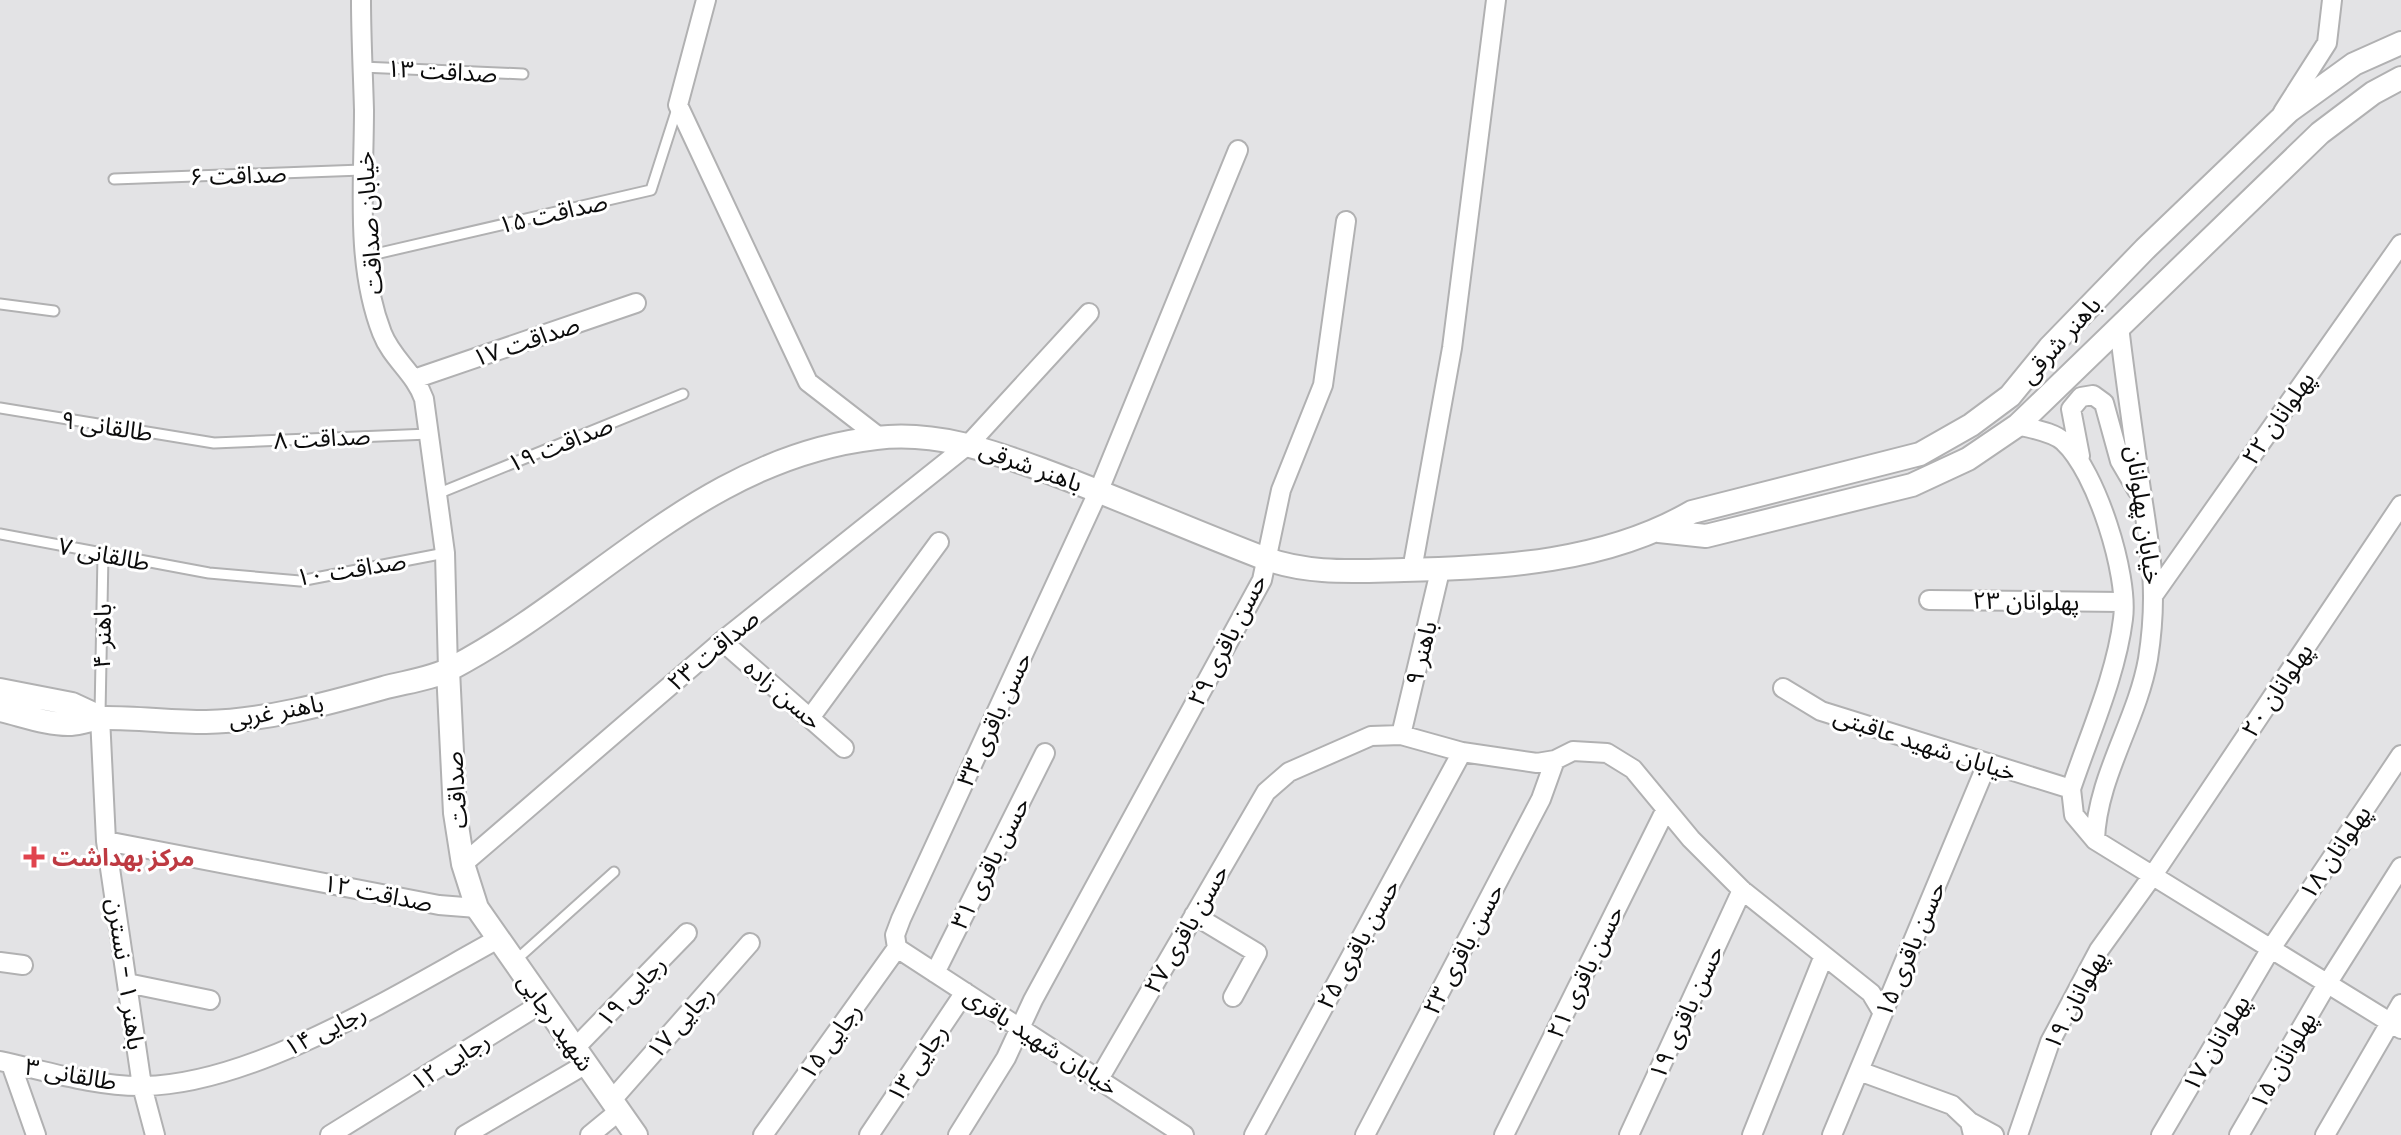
<svg xmlns="http://www.w3.org/2000/svg" width="2401" height="1135" font-family="Poppins,'Noto Sans Arabic',sans-serif">
<style>
.lines{fill:none;stroke-linecap:round;stroke-linejoin:round}
.service-casing{stroke:#b1b1b2;stroke-width:13}
.minor-casing{stroke:#b1b1b2;stroke-width:22}
.tertiary-casing{stroke:#b1b1b2;stroke-width:26}
.service{stroke:#fff;stroke-width:9}
.minor{stroke:#fff;stroke-width:18}
.tertiary{stroke:#fff;stroke-width:22}
.health-dot{fill:#e0444e;stroke:#fff;stroke-width:3}
.labels{text-anchor:middle;dominant-baseline:central;stroke-width:6;stroke-linejoin:round;paint-order:stroke}
.street-label{font-size:24px;fill:#0c0c0c;stroke:#fff}
.health-label{font-size:24px;font-weight:bold;fill:#be3a42;stroke:#fff;text-anchor:start}
</style>
<rect width="100%" height="100%" fill="#e3e3e5"/>
<g class="lines">
<!-- service casing -->
<g class="service-casing">
<path id="service" d="M362,67L523,74
M114,179L362,170
M367,256L651,190L677,109
M0,304L54,311
M0,408L214,443L429,434
M437,494L683,394
M0,534L209,573L300,581L445,553
M100,714L103,554
M516,960L614,872"/>
</g>
<!-- minor casing -->
<g class="minor-casing">
<path id="minor" d="M361,0C361,37 363,73 364,110C364,182 355,264 382,333C392,359 415,373 424,399L445,553L448,670
M706,0L678,105L808,382L879,437
M2283,112L2327,43L2332,0
M417,378L636,303
M2018,425C2032,429 2054,432 2064,442C2096,471 2129,575 2123,619C2116,676 2089,735 2071,789L2074,815L2095,840L2401,1029
M2080,456L2071,409L2081,397L2093,395L2104,403L2120,461L2137,490
M1412,570L1452,348L1496,0
M2155,593L2401,244
M1929,600L2122,602
M722,641L844,748
M1783,688L1821,711L2071,789
M100,717L106,841L142,1086L155,1135
M810,718L939,542
M1401,735L1440,571
M2095,840C2097,777 2137,721 2148,659C2159,589 2150,551 2140,483C2133,431 2125,378 2119,326
M106,841L439,905L477,908
M463,864L722,641L969,444L1089,313
M1194,915L1257,953L1233,997
M897,948L895,935L901,919L1099,490L1238,150
M897,948L1184,1135
M0,962L23,965
M935,973L1045,753
M127,983L210,1000
M575,1048L687,933
M0,1061C46,1071 97,1087 144,1086C255,1084 399,993 496,940
M11,1064L36,1135
M1859,1071L1952,1105L1970,1122L1973,1135
M1099,1079L1266,792L1289,772L1371,736L1401,735L1462,752L1537,763L1555,760L1573,751L1607,753L1633,769L1691,839L1742,890L1871,993L1883,1013
M611,1101L750,943
M1970,1122L1994,1135
M330,1135L544,1002
M465,1135L586,1064
M590,1135L618,1112
M763,1135L897,948
M869,1135L965,992
M958,1135L1006,1058L1033,1000L1262,580L1281,490L1323,385L1346,221
M1254,1135L1462,752
M1365,1135L1541,799L1555,760
M1504,1135L1666,809
M1629,1135L1742,890
M1752,1135L1823,958
M1832,1135L1987,764
M2018,1135L2050,1042L2099,950L2153,875L2401,505
M2161,1135L2270,950L2401,755
M2239,1135L2327,984L2401,867
M2325,1135L2401,1004"/>
</g>
<!-- tertiary casing -->
<g class="tertiary-casing">
<path id="tertiary" d="M1659,531L1706,536L1912,485L1968,459L2018,425L2320,133L2373,93L2401,78
M448,670L455,813L463,864L477,908L636,1135
M0,690L72,704L100,717
M0,710C22,715 49,725 71,724C83,723 94,718 106,718C139,718 172,722 206,722C264,721 326,704 383,688C405,682 432,679 452,668C598,591 702,458 876,438C936,431 988,450 1043,470C1116,497 1188,529 1261,557C1307,575 1355,571 1404,570C1501,568 1606,562 1692,512L1920,454L1971,425L2010,396L2050,347L2145,249L2289,111L2354,64L2401,43"/>
</g>
<!-- service -->
<use href="#service" class="service"/>
<!-- minor -->
<use href="#minor" class="minor"/>
<!-- tertiary -->
<use href="#tertiary" class="tertiary"/>
</g>
<!-- markers -->
<path class="health-dot" d="M30 845h8v8h8v8h-8v8h-8v-8h-8v-8h8z"/>
<g class="labels">
<!-- street labels -->
<g class="street-label">
<text transform="translate(442 71) rotate(3)">صداقت ۱۳</text>
<text transform="translate(238 175) rotate(-2)">صداقت ۶</text>
<text transform="translate(553 213) rotate(-13)">صداقت ۱۵</text>
<text transform="translate(369 223) rotate(-94)">خیابان صداقت</text>
<text transform="translate(2060 340) rotate(-48)">باهنر شرقی</text>
<text transform="translate(526 341) rotate(-19)">صداقت ۱۷</text>
<text transform="translate(2278 418) rotate(-55)">پهلوانان ۲۲</text>
<text transform="translate(107 426) rotate(9)">طالقانی ۹</text>
<text transform="translate(322 438) rotate(-3)">صداقت ۸</text>
<text transform="translate(560 444) rotate(-22)">صداقت ۱۹</text>
<text transform="translate(1031 466) rotate(20)">باهنر شرقی</text>
<text transform="translate(2144 515) rotate(82)">خیابان پهلوانان</text>
<text transform="translate(104 554) rotate(11)">طالقانی ۷</text>
<text transform="translate(351 569) rotate(-9)">صداقت ۱۰</text>
<text transform="translate(2026 601) rotate(1)">پهلوانان ۲۳</text>
<text transform="translate(102 636) rotate(-89)">باهنر ۴</text>
<text transform="translate(1227 640) rotate(-63)">حسن باقری ۲۹</text>
<text transform="translate(713 650) rotate(-40)">صداقت ۲۳</text>
<text transform="translate(1421 653) rotate(-76)">باهنر ۹</text>
<text transform="translate(2277 690) rotate(-56)">پهلوانان ۲۰</text>
<text transform="translate(783 694) rotate(41)">حسن زاده</text>
<text transform="translate(276 711) rotate(-10)">باهنر غربی</text>
<text transform="translate(994 719) rotate(-65)">حسن باقری ۳۳</text>
<text transform="translate(1925 744) rotate(18)">خیابان شهید عاقبتی</text>
<text transform="translate(456 790) rotate(-94)">صداقت</text>
<text transform="translate(2335 852) rotate(-56)">پهلوانان ۱۸</text>
<text transform="translate(990 863) rotate(-63)">حسن باقری ۳۱</text>
<text transform="translate(378 893) rotate(11)">صداقت ۱۲</text>
<text transform="translate(1186 929) rotate(-60)">حسن باقری ۲۷</text>
<text transform="translate(1358 944) rotate(-61)">حسن باقری ۲۵</text>
<text transform="translate(1463 949) rotate(-62)">حسن باقری ۲۳</text>
<text transform="translate(1910 949) rotate(-67)">حسن باقری ۱۵</text>
<text transform="translate(1585 972) rotate(-64)">حسن باقری ۲۱</text>
<text transform="translate(126 974) rotate(82)">باهنر ۱ - نسترن</text>
<text transform="translate(631 991) rotate(-46)">رجایی ۱۹</text>
<text transform="translate(2075 1000) rotate(-62)">پهلوانان ۱۹</text>
<text transform="translate(1686 1012) rotate(-65)">حسن باقری ۱۹</text>
<text transform="translate(556 1022) rotate(55)">شهید رجایی</text>
<text transform="translate(680 1022) rotate(-49)">رجایی ۱۷</text>
<text transform="translate(325 1030) rotate(-26)">رجایی ۱۴</text>
<text transform="translate(830 1041) rotate(-54)">رجایی ۱۵</text>
<text transform="translate(1041 1041) rotate(33)">خیابان شهید باقری</text>
<text transform="translate(2216 1043) rotate(-59)">پهلوانان ۱۷</text>
<text transform="translate(2283 1060) rotate(-60)">پهلوانان ۱۵</text>
<text transform="translate(450 1061) rotate(-32)">رجایی ۱۲</text>
<text transform="translate(917 1063) rotate(-56)">رجایی ۱۳</text>
<text transform="translate(71 1074) rotate(10)">طالقانی ۳</text>
</g>
<!-- health labels -->
<g class="health-label">
<text x="52" y="857">مرکز بهداشت</text>
</g>
</g>
</svg>
